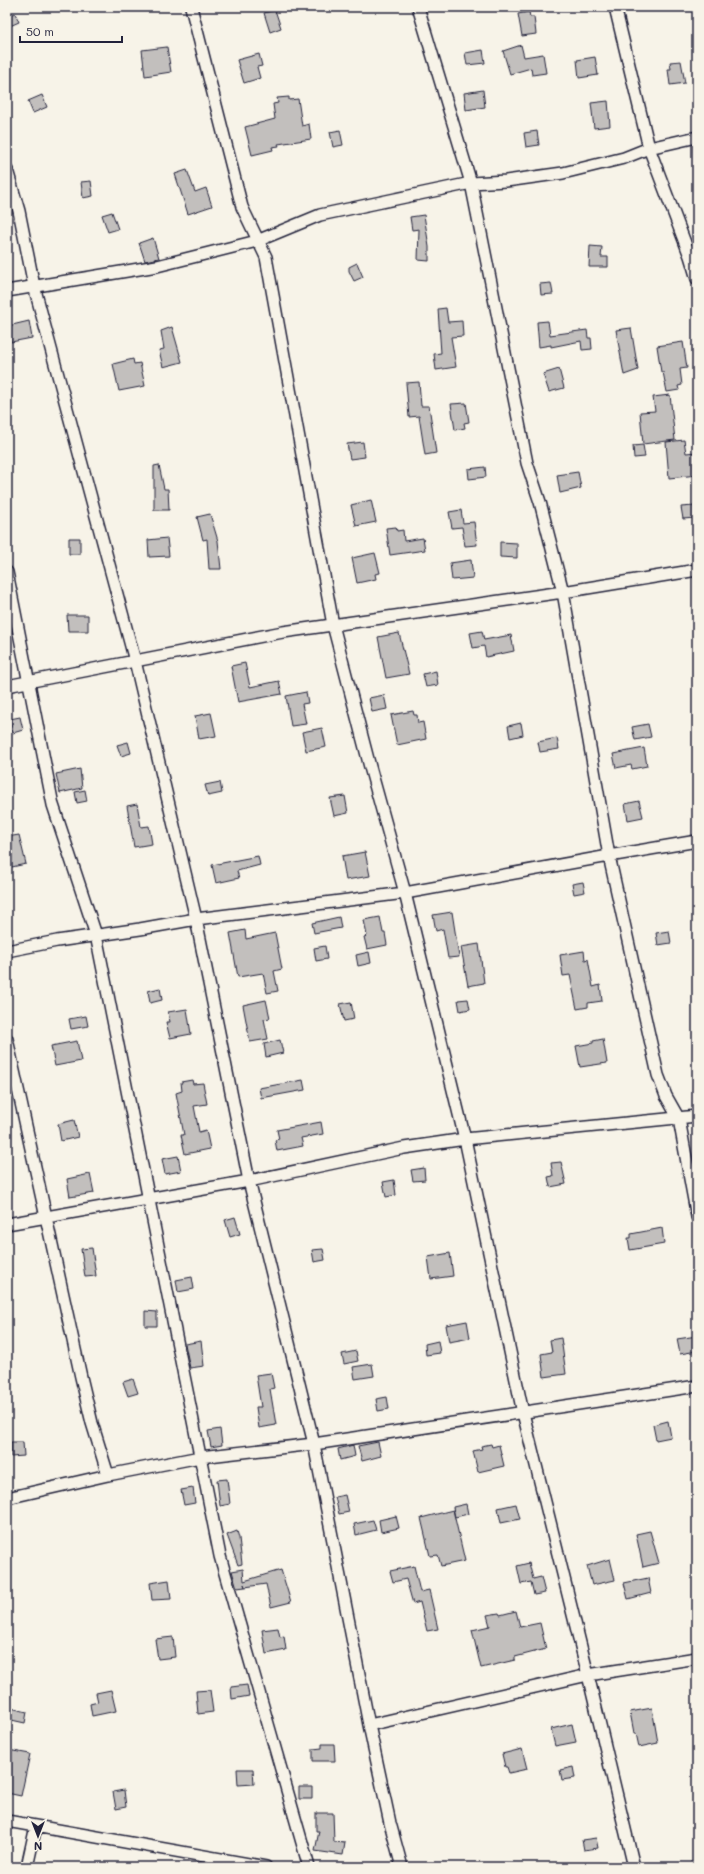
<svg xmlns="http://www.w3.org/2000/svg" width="704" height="1874" font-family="Mali,sans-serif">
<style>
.building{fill:#c2bfbd;stroke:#22223b}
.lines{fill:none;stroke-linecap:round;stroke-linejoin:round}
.minor-casing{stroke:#22223b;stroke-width:14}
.minor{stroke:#f7f3e8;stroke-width:11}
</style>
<rect width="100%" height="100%" fill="#f7f3e8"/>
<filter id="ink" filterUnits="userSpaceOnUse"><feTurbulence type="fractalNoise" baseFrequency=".025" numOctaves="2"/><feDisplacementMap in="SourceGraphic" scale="8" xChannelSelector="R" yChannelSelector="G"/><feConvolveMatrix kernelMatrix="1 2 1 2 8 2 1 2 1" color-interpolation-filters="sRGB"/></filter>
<g filter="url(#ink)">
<!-- building -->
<path class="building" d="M275,10L281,28L270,32L264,13Z
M529,12L530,17H534L536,34L522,36L518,14Z
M15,13L19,22L10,26L7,16Z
M521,45L524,57L543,54L546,73L532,75L531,68L510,74L503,51Z
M167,47L171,72L145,76L142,50Z
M483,50L485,63L467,65L465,53Z
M259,54L262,66L257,67L260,78L244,83L237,60Z
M595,57L598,75L579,78L577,60Z
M681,61L685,83L670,85L668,69H671L670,62Z
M483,90L485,107L466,110L464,93Z
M42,95L47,107L33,113L28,101Z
M289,97V100L298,99L302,126L309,124L311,139L278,144L279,146L272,147L273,150L252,155L245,127L275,119L273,104L278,103L277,98Z
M608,101L610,126L594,128L591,103Z
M340,130L343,145L333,147L330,132Z
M537,131L539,145L526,147L524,133Z
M187,170L195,192L206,188L212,206L188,214L175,174Z
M91,181L93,196L83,198L81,182Z
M112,212L118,229L108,232L102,215Z
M424,215L429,247V261L418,260L419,229L412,230L410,217Z
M153,238L159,258L145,261L139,243Z
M590,246L602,247L601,257H608V267H589Z
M357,263L363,277L354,281L349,271V267Z
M551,283L553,294L541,295L540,284Z
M446,308L448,322L462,321L463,336L451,337L456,367L436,370L434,354L441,353L438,309Z
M29,321L32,338L11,342L8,326Z
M548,321L550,335L587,330L588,338H591L592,349L582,350L581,341L551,347V345L539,347L537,322Z
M172,327L182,362L163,367L159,350L164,349L161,331Z
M631,328L638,370L624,375L616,330Z
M683,342L687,368L680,369L682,385L678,386L679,390L667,392L663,372H661L657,346Z
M133,359L134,364L140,363L145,386L119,391L113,364Z
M559,369L564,388L549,392L543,374Z
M419,382L421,406H429L436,453L425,455L419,416L409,417L406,383Z
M670,395L675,440L643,444L640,412L655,411L653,397Z
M466,403L469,422L464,423L465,428L455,430L451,404Z
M684,440L686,453L697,452V475L669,478L666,442Z
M363,442L365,457L350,459L347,444Z
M643,445L645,457L634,458L633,446Z
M159,465L164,489H168L169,510H154V466Z
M485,467L486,477L469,479L468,469Z
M578,472L581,488L560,493L557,475Z
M371,500L376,522L356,526L351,505Z
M694,506L695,518L683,519L681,507Z
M461,510L463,523L474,522L477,545L465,546L462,527L452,528L449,512Z
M210,514L218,541L221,569H209L207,539L203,540L197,517Z
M396,527L397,531L403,530L404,541L423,538L425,550L390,555L386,528Z
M69,538H80V554H69Z
M167,538L169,556L149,557L148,540Z
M500,542L517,543V558L500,557Z
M375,553L380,573L375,574L376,579L357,583L352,558Z
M471,560L473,578L452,580L450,563Z
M67,615H88V631H68Z
M482,631L484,640L511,635L514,651L486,657L484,646L473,648L470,633Z
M399,633L409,674L386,678L378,637Z
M245,663L250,687L279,681L282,694L238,702L231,666Z
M436,671L438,685L426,687L423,674Z
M306,692L308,703L302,704L306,724L291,726L286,696Z
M384,695L387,709L372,712L369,698Z
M413,711L414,715H417L418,723L423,722L426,739L397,745L391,715Z
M211,713L216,736L199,739L195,716Z
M20,717L23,730L13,733L10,719Z
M521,723L523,735L510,738L508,726Z
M648,724L651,737L635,740L632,727Z
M322,728L326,747L306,751L302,732Z
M557,738L559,749L540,752L538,742Z
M128,742L131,753L121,756L117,745Z
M644,748L647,766L632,769L631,765L616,768L613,754Z
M80,769L82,788L60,793L56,774Z
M220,782L222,793L208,796L205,785Z
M85,790L87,801L77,803L75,792Z
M345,796L348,813L334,816L330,798Z
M639,801L643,817L628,820L625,804Z
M137,804L141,827L149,826L152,844L134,847L127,806Z
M19,835L26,864L7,868V837Z
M365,852L370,876L346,880L342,856Z
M258,856L260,865L237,871L239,878L216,883L212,865Z
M583,882L585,892L574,894L572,884Z
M452,912L459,957L448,958L443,929L436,931L433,915Z
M339,917L341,928L314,933L312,923Z
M380,917L383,933H385L387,945L367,949L364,937L367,936L364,920Z
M245,930L246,939L275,933L282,969L274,971L278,991L267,993L263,973L238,977L230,933Z
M669,931L671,943L658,945L656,933Z
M479,944L484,983L468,986L461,947Z
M325,946L327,959L316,961L314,948Z
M584,951L585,960L588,959L593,987L600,985L602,1001L588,1003V1007L577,1009L570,975L563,976L560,955Z
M369,952L371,963L358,966L356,955Z
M160,988L162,1000L150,1003L148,991Z
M468,999L470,1009L460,1011L458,1000Z
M266,1000L270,1018L264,1019L268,1039L250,1042L243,1005Z
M351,1002L354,1019L344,1021L340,1004Z
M187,1009L191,1034L170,1038L166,1022H170L168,1012Z
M86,1016L88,1026L71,1029L69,1019Z
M603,1039L607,1063L580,1067L576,1046L593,1043V1041Z
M280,1040L283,1053L266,1057L264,1044Z
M77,1041L81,1061L55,1066L51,1046Z
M192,1080L193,1084L203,1083L207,1104L194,1106L199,1132L206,1130L210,1149L185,1154L181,1135H184L176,1093L182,1091L181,1082Z
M303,1080L305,1090L261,1098L259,1088Z
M74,1120L78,1137L61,1141L58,1124Z
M321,1122L323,1134L301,1138L303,1146L277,1151L275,1140L279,1139L277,1130Z
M178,1156L181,1171L165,1174L162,1159Z
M561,1162L566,1184L550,1187L548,1177L553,1176L551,1163Z
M424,1168L425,1180L413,1181L411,1170Z
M90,1174L94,1193L70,1197L67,1179Z
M394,1180L396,1195L386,1197L383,1182Z
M235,1217L240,1234L230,1237L225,1220Z
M662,1228L664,1244L630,1250L628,1238H631V1234Z
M92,1248L96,1276L85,1277L81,1249Z
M323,1249L325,1260L314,1262L312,1250Z
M450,1253L453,1276L431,1279L428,1257Z
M192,1277L194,1289L178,1292L176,1280Z
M145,1311L157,1312V1326H145Z
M467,1321L470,1338L449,1342L446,1325Z
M697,1336V1351L680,1354L677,1339Z
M561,1338L566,1374L544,1377L541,1354L552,1352L550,1340Z
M201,1341L204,1366L190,1368L185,1344Z
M438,1341L440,1353L426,1355L425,1344Z
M356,1351L358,1361L344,1364L342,1354Z
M372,1364L374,1376L355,1379L353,1367Z
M271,1373L274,1388L270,1389L276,1425L259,1428L256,1407H261L256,1375Z
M133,1379L138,1393L128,1396L123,1382Z
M387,1397L389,1409L378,1411L376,1399Z
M668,1421L671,1437L656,1440L653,1425Z
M220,1429L222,1445L211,1447L208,1431Z
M11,1442H23L24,1456L11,1457Z
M378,1442L381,1456L362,1461L358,1446Z
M491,1444L492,1447L499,1445L504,1466L478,1472L473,1451L482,1449L481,1446Z
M353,1445L355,1456L340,1460L338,1449Z
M227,1479L230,1504L220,1506L217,1480Z
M193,1488L195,1503L184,1505L181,1490Z
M345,1495L349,1512L339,1514L335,1497Z
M466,1504L468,1514L455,1517L453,1507Z
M516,1504L520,1519L501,1523L498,1508Z
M453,1510L465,1561L441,1566L438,1555L430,1556L421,1518Z
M396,1516L399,1528L381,1532L379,1520Z
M373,1520L376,1530L356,1535L354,1524Z
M237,1531L239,1538L242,1564L238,1565L227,1535Z
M650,1531L659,1563L643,1567L636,1534Z
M610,1559L615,1580L592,1585L587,1566Z
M529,1563L533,1579L541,1577L545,1593L534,1595L531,1582L521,1584L517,1566Z
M414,1566L420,1592L429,1590L438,1629L427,1631L420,1602L413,1604L406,1579L393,1582L390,1571Z
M243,1569L244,1581L281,1570L291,1602L271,1607L266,1584L245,1587L244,1584L245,1587L237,1588L232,1571Z
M648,1578L651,1593L628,1599L624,1583Z
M169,1580L171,1599L152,1600L150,1583Z
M516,1611L520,1627L540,1623L546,1649L515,1657V1660L481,1668L472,1630L490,1626L487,1615L499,1613L500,1615Z
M278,1628L280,1637L284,1636L286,1650L266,1654L262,1630Z
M173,1637L175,1657L158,1659L155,1639Z
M247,1685L249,1696L232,1699L231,1687Z
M111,1690L116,1711L92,1716L90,1704L98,1702L96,1693Z
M210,1690L213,1712L198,1714L196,1691Z
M7,1707L27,1712L25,1723L7,1719Z
M652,1708L658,1743L639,1747L636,1733H634L630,1712Z
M572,1724L576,1742L555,1746L551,1729Z
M322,1744H334L335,1761H313V1749L322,1748Z
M522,1749L527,1769L509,1773L507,1767H505L502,1754Z
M8,1750L30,1754L21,1796L7,1793Z
M573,1767L575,1778L562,1780L560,1770Z
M237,1769H253L254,1784L238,1785Z
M299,1787H312V1799H299Z
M124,1790L126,1807L116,1809L113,1792Z
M316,1813H333L334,1842L345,1843L343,1855L315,1851L319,1831H316Z
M596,1838L598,1848L584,1850L582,1840Z"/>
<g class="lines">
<!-- minor casing -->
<g class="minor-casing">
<path id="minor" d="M191,7L242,207L266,257L333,625L370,767L405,893L465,1139L523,1413L588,1675L634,1867
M418,7L471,183L527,463L540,502L563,592L609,856L658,1075L666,1096L679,1119L697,1217
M615,7L649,148L690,256L697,279
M7,170L19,211L34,286L135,661L196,919L249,1181L314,1444L369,1725L390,1823L402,1867
M7,291L157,266L257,241L320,215L471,183L506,181L563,173L624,158L649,148L697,137
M7,572L53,805L96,935L220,1556L309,1867
M7,686L283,632L563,592L697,570
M7,951L57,941L140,929L196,919L405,893L609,856L697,841
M7,1039L81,1377L92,1423L108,1475
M7,1224L249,1181L404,1148L465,1139L697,1116
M7,1498L108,1475L200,1457L314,1444L697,1386
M369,1725L588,1675L697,1658
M7,1821L266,1867
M27,1867L36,1826"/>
</g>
<!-- minor -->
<use href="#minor" class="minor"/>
</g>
</g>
<!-- margin -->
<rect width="704" height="1874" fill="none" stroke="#f7f3e8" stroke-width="24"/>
<rect x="12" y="12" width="680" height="1850" fill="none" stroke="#22223b" stroke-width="1.5" filter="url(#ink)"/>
<!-- north arrow -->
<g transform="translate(38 1836) rotate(180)" stroke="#f7f3e8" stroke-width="3" paint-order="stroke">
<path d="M0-3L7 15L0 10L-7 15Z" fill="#22223b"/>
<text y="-6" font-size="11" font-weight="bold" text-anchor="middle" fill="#22223b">N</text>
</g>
<!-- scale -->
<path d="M20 36v6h102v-6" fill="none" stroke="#22223b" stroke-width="2"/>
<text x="26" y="36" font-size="12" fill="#22223b" stroke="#f7f3e8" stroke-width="3" paint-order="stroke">50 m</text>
</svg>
